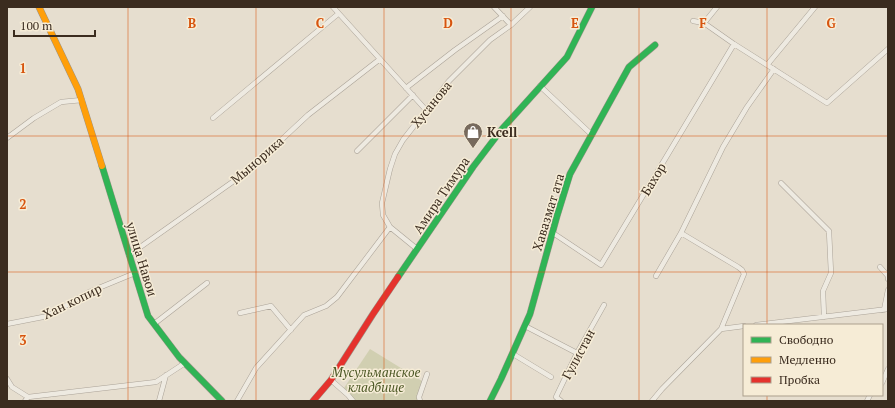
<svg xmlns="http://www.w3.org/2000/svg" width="895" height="408" font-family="'PT Serif',serif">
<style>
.cemetery{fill:#d1cfb1}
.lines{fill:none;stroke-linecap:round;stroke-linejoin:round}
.street-casing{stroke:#aba398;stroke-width:5.5}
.fast-casing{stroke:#9b9388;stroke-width:7}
.slow-casing{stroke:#9b9388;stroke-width:7}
.jam-casing{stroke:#9b9388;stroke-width:7}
.street{stroke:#eeeae1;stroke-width:4.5}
.fast{stroke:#30b455;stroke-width:6}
.slow{stroke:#ff9f0a;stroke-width:6}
.jam{stroke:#e5322d;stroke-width:6}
.grid{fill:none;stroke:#d7540e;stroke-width:1;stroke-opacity:0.55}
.labels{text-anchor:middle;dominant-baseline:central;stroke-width:3;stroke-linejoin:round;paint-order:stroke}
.street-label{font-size:13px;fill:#3b2c1f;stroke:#f6ecd6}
.poi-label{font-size:13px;font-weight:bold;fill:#3b2c1f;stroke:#f6ecd6;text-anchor:start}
.park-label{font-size:13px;font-style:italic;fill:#4c5825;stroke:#f6ecd6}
.grid-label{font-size:13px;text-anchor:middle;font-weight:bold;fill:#d7540e;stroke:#f6ecd6;stroke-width:3;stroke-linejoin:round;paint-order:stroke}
</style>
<rect width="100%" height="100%" fill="#e6decf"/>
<!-- cemetery -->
<path class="cemetery" d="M370,349L422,381L418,401H356L344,388Z"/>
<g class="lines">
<!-- street casing -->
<g class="street-casing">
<path id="street" d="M333,7L426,110
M494,7L511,25
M693,21L704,23L734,44L827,103L888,49
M704,23L717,7
M767,65L815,7
M540,86L592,135
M406,88L455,50L503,16
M213,118L338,14
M7,138L34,118L61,102L82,100
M357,151L413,95
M781,183L829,231L831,273L823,291L824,317
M553,233L601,265L665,159L734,44
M417,249L390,227L383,215L382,203L390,169L395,154L403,140L449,81L490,40L511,25L530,7
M129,255L248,171L308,115L380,59
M880,267L888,276V279
M656,276L681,233L723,147L747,107L774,69
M884,310L888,290
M240,313L271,306L291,330
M7,324L48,316L89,292L135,273
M154,324L207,283
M756,325L888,309
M525,326L577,353
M721,329L744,326
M513,354L551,377
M7,379L12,387L28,397
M331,380L348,395L353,401
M882,383L888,369
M25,401L28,397L156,382L185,363
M159,401L166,375
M237,401L256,368L304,315L326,306L337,297L390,227
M420,401L419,397L427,374
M561,401L556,397L577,353L604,305
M652,401L662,389L721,329L744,274L742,270L738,267L681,233
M867,401L870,395"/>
</g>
<!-- fast casing -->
<g class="fast-casing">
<path id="fast" d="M102,166L148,316L179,357L222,401
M398,277L473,167L502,129L567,57L592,7
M490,401L501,379L530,314L557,216L570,174L629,67L655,45"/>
</g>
<!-- slow casing -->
<g class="slow-casing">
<path id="slow" d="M39,7L78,89L102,166"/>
</g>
<!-- jam casing -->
<g class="jam-casing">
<path id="jam" d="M313,401L331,380L373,314L398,277"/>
</g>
<!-- street -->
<use href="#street" class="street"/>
<!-- fast -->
<use href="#fast" class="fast"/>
<!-- slow -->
<use href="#slow" class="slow"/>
<!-- jam -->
<use href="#jam" class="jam"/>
</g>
<!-- grid -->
<path class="grid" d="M128,7V401M256,7V401M384,7V401M511,7V401M639,7V401M767,7V325M7,136H888M7,272H888M767,395V401"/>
<!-- icons -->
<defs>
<g id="shop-pin" transform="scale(1)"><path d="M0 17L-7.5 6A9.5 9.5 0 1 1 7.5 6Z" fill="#776a5d" stroke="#f6ecd6"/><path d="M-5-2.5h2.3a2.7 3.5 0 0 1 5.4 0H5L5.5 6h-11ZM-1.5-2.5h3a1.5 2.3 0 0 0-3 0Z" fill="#fff"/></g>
</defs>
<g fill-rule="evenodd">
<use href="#shop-pin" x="473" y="132"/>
</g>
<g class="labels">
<!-- street labels -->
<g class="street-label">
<text transform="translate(431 104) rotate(-51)">Хусанова</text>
<text transform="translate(257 160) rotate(-41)">Мынорика</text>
<text transform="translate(653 179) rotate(-59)">Бахор</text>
<text transform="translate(441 195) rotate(-56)">Амира Тимура</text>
<text transform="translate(548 212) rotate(-73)">Хавазмат ата</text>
<text transform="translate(142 259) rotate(73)">улица Навои</text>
<text transform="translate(72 301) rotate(-26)">Хан копир</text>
<text transform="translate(578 354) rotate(-62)">Гулистан</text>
</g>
<!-- poi labels -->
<g class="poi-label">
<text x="487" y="132">Kcell</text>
</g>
<!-- park labels -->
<g class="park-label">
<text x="376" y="372">Мусульманское<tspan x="376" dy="15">кладбище</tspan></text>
</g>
</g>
<g class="grid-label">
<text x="192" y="28">B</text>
<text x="320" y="28">C</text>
<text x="448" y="28">D</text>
<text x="575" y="28">E</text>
<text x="703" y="28">F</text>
<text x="831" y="28">G</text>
<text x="23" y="73">1</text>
<text x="23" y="209">2</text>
<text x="23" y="345">3</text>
</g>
<!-- border -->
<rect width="895" height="408" fill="none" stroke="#3b2c1f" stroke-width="16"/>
<!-- legend -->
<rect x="743" y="324" width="140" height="72" fill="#f6ecd6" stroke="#ab9f8d"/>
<rect x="751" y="337" width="20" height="6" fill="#30b455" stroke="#ab9f8d"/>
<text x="779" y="344" font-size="12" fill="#3b2c1f">Свободно</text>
<rect x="751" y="357" width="20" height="6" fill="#ff9f0a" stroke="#ab9f8d"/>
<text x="779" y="364" font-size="12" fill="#3b2c1f">Медленно</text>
<rect x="751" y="377" width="20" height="6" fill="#e5322d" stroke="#ab9f8d"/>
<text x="779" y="384" font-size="12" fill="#3b2c1f">Пробка</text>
<!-- scale -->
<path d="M14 30v6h81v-6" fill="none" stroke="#3b2c1f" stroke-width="2"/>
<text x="20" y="30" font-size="12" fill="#3b2c1f" stroke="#f6ecd6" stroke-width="3" paint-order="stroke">100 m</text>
</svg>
